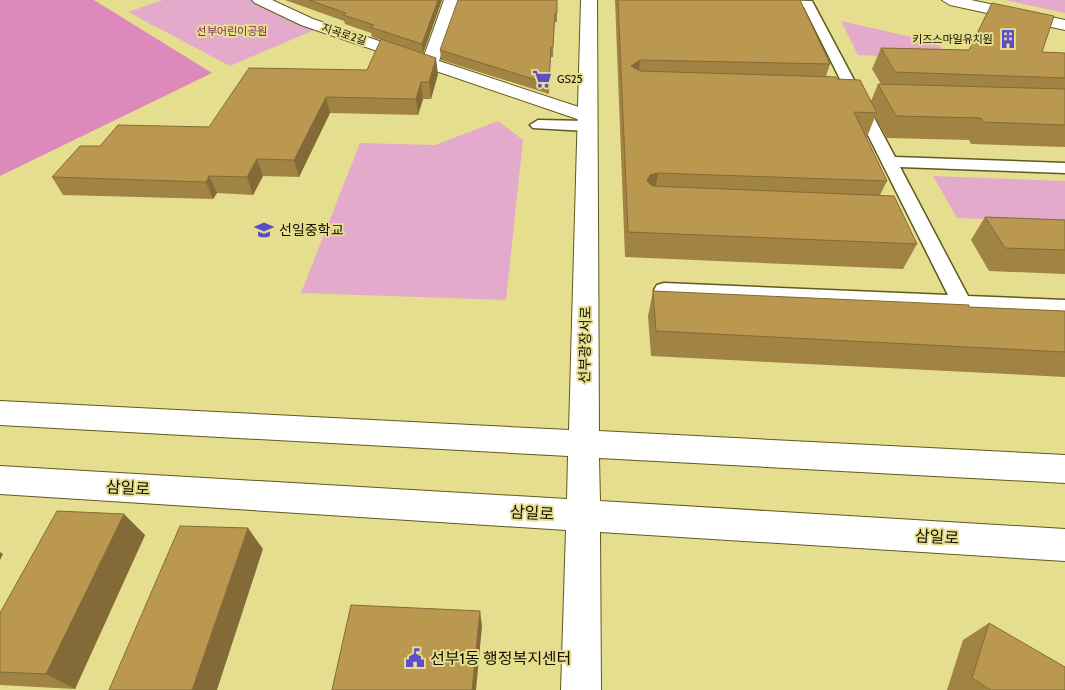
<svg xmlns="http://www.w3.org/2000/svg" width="1065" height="690" font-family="Cabin,'Noto Sans KR',sans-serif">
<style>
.green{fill:#e3aacb}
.forest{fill:#dd89bb}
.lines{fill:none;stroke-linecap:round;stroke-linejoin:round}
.service-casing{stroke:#605a1d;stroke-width:3}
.minor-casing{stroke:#605a1d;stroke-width:2}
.tertiary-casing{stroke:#605a1d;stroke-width:2}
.service{fill:#fff;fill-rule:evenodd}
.minor{fill:#fff;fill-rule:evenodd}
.tertiary{fill:#fff;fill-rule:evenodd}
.wall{fill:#a18344}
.shaded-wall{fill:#836a37}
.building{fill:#bb984f;stroke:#836a37}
.labels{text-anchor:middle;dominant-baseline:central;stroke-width:4;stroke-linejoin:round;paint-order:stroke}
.far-park-label{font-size:11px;fill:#8a286a;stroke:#e6de8f}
.far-street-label{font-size:11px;fill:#141100;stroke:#e6de8f}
.far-poi-label{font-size:11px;fill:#141100;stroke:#e6de8f;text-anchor:end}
.poi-label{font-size:14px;fill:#141100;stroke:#e6de8f;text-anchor:start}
.street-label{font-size:14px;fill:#141100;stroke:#e6de8f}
.near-street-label{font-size:16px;fill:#141100;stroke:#e6de8f}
.near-poi-label{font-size:16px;fill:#141100;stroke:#e6de8f;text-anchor:start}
</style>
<rect width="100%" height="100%" fill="#e6de8f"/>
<!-- green -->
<path class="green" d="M163,0H259L321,27L230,66L128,12Z
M1005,0H1065V13Z
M841,21L938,43L949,59L858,55Z
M498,121L523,140L506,300L301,293L360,143L435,145Z
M933,176L1065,181V222L957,218Z"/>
<!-- forest -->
<path class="forest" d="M0,0H94L212,73L0,176Z"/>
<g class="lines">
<!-- service casing -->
<g class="service-casing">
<path id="service" d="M770,0L812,1L895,157L1065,163V173L900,167L968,296L1065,300V314L657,295L654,290L657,285L664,283L948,295L804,7H774L770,6Z
M538,120L587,121L595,126L587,131L533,128L530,125Z"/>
</g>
<!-- minor casing -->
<g class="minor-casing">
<path id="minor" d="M252,0H272L313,19L424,56L444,0H460L439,61L594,112L597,116L594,120H580L301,25L255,3Z"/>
</g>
<!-- tertiary casing -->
<g class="tertiary-casing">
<path id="tertiary" d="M581,0H597L599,431L1065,455V483L599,458L600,501L1065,529V561L600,532L601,690H561L566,530L0,494V466L567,499L568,456L0,425V401L569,430Z
M942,0H971L1065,20V30L950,5Z"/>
</g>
<!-- service -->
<use href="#service" class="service"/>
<!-- minor -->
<use href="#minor" class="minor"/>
<!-- tertiary -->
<use href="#tertiary" class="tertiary"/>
</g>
<!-- wall -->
<path class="wall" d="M285,0H442L423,53L438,74L431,99H423L418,115L330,113L299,177L263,176L253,195L217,193L213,199L63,195L52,177L100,146L209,127L367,70L381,40L372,37L371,33L345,24L344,21Z
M557,0V22H554L553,57H550L549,94L441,60L440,50Z
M615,0H800L830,64L826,76L837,79L871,101L878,84H881L872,69L881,48L969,50L992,3L1042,52L1065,53V147L971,144L969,140L887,138L875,117L867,137H866L887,181L880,195L917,244L903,269L625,257Z
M985,217L1065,220V274L989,271L971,240Z
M653,291L969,307L1065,311V377L651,356L648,316Z
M145,535L75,689L0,685V613Z
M989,623L1065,690H947L963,640Z"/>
<!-- shaded-wall -->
<path class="shaded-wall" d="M438,0H442L423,54L422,44Z
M436,58L438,74L431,99L429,82Z
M640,60L637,83L631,66Z
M421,82L423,99L418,115L416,99Z
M326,97L330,113L299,177L294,160Z
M257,159L263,176L253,195L247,177Z
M658,173L654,198L647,181L650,175Z
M209,176L217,193L213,199L206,182Z
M124,514L145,535L75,689L46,674Z
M248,528L263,549L217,690H192Z
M0,552L3,554L0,560Z
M480,611L482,626L476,690H472Z"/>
<!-- building -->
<path class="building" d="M309,0H438L422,44L370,27L374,25L343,15L346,13Z
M458,0H557V13H555L553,47H551L549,84L440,50Z
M618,0H800L830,64L640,60L631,66L640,71L836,77L837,79L860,80L877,113L854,112L887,181L658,173L650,175L647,181L652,186L894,196L917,244L628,232Z
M992,3L1054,16L1042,52L1065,53V78L895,72L881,48L969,50Z
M381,39L436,58L429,82H421L416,99L326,97L294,160L257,159L247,177L209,176L206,182L52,177L80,146H100L118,125L209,127L249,68L367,70Z
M878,84L1065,89V125L983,122L981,118L896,116Z
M985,217L1065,220V250L1005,248Z
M653,291L969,305V307L1065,311V352L656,331Z
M57,511L124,514L46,674L0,672V613Z
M180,526L248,528L192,690H109Z
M351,605L480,611L472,690H332Z
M989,623L1065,667V690H991L972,678Z"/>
<!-- icons -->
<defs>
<g id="building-bare" transform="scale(1.5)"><path d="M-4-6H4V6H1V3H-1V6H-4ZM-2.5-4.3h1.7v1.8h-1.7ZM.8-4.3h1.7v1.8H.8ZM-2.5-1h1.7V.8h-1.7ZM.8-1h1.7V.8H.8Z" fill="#5d4dc6" stroke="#e6de8f" stroke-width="2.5" paint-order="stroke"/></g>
<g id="supermarket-bare" transform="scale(1.5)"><path d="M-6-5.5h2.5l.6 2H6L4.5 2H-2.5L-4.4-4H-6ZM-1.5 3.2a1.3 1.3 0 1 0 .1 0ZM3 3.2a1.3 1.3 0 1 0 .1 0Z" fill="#5d4dc6" stroke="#e6de8f" stroke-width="2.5" paint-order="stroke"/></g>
<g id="school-bare" transform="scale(1.5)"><path d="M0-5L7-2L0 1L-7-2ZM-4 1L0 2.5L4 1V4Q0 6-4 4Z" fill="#5d4dc6" stroke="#e6de8f" stroke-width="2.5" paint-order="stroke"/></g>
<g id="civic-bare" transform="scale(1.5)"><path d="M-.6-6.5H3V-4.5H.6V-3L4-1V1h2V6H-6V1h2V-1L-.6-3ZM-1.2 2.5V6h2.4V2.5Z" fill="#5d4dc6" stroke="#e6de8f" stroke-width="2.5" paint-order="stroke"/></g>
</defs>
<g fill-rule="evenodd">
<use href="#building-bare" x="1008" y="39"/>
<use href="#supermarket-bare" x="542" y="79"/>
<use href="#school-bare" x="264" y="230"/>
<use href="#civic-bare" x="415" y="658"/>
</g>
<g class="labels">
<!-- far-park labels -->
<g class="far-park-label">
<text x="232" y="31">선부어린이공원</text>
</g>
<!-- far-street labels -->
<g class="far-street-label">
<text transform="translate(344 34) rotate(18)">지곡로2길</text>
</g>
<!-- far-poi labels -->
<g class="far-poi-label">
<text x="993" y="39">키즈스마일유치원</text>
<text x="557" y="79" text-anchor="start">GS25</text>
</g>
<!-- poi labels -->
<g class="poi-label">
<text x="279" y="230">선일중학교</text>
</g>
<!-- street labels -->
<g class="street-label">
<text transform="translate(585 345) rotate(-89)">선부광장서로</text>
</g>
<!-- near-street labels -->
<g class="near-street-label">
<text transform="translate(128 488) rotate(3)">삼일로</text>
<text transform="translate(532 513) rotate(3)">삼일로</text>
<text transform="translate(937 537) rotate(3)">삼일로</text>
</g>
<!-- near-poi labels -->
<g class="near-poi-label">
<text x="430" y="658">선부1동 행정복지센터</text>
</g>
</g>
</svg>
